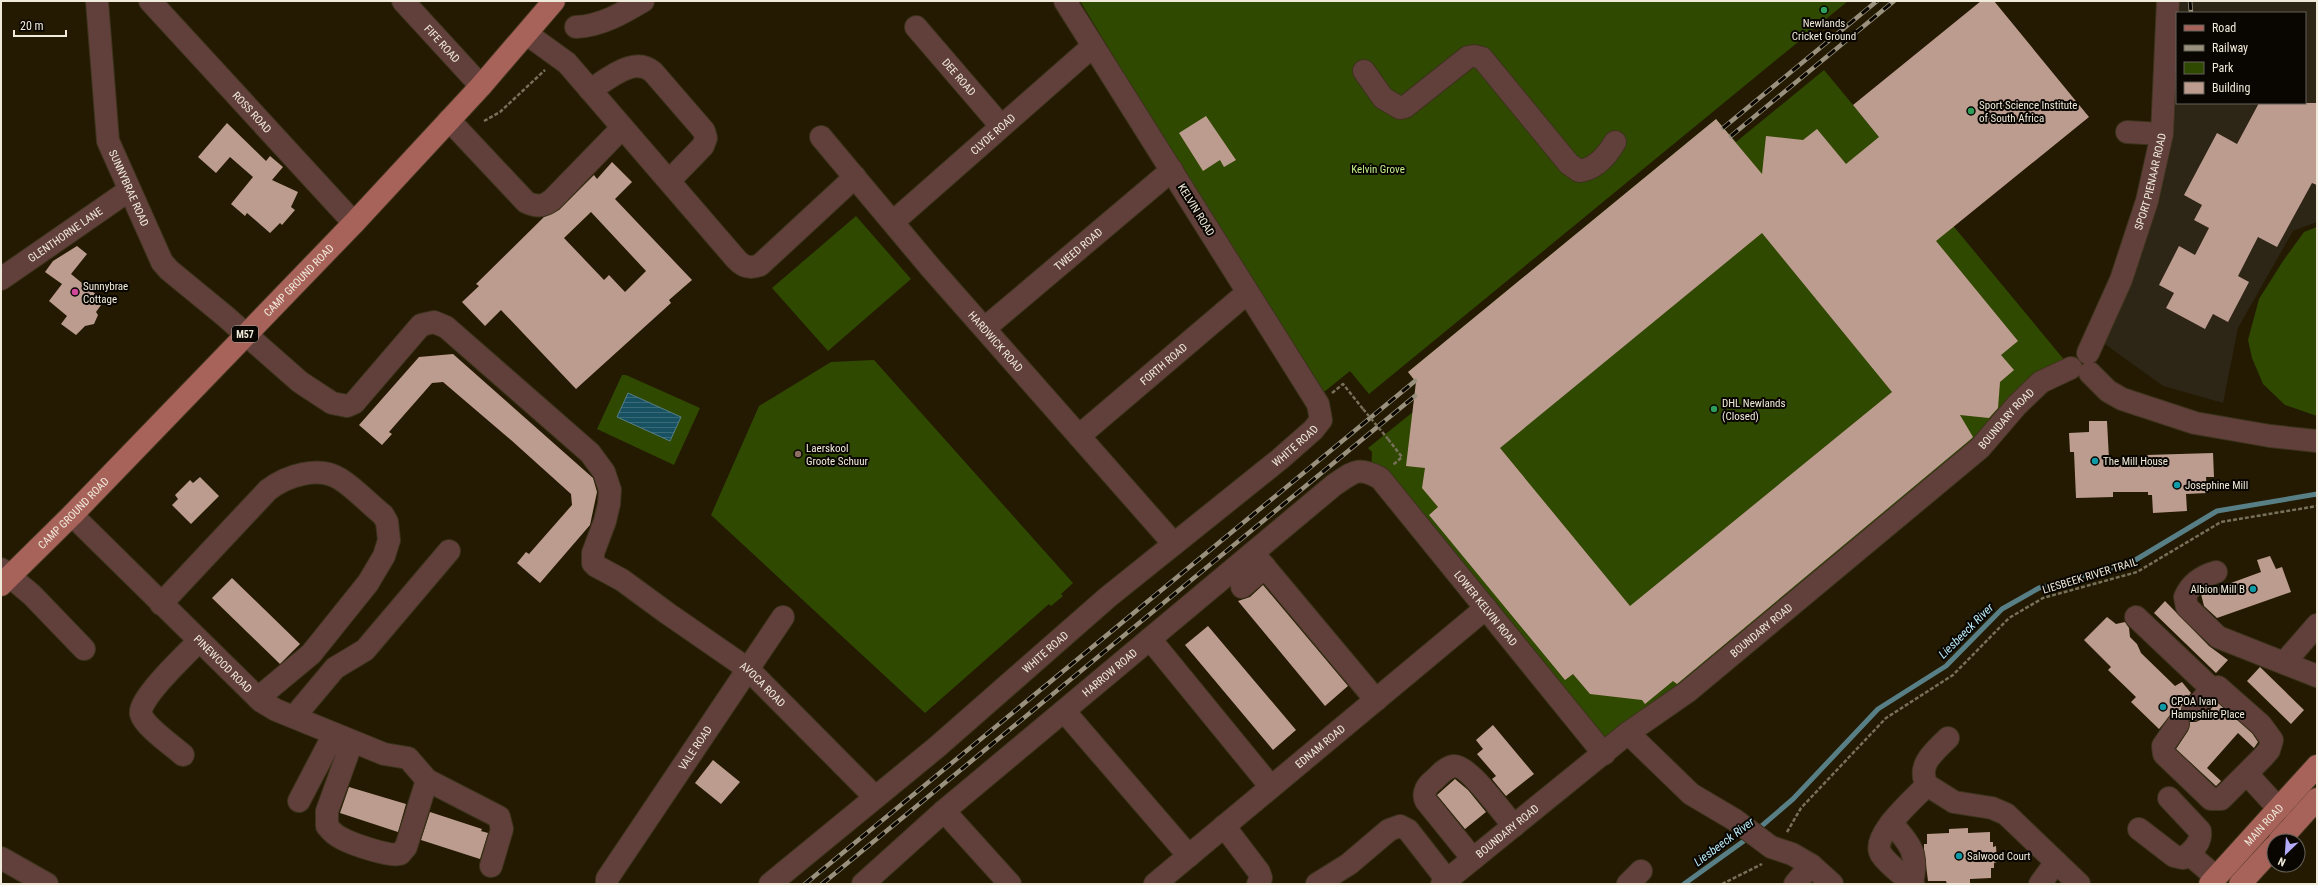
<svg xmlns="http://www.w3.org/2000/svg" width="2318" height="885" font-family="'Roboto Condensed',sans-serif">
<style>
.industrial{fill:#2d2515;fill-rule:evenodd}
.green{fill:#304901}
.water{fill:url(#water-rules);stroke:#587f86}
.lines{fill:none;stroke-linecap:round;stroke-linejoin:round}
.stream{stroke:#587f86;stroke-width:5}
.building{fill:#bd9c90;fill-rule:evenodd}
.minor-casing{stroke:#3c331b;stroke-width:24}
.major-casing{stroke:#3c331b;stroke-width:24}
.path{stroke:#77705a;stroke-width:2.5;stroke-dasharray:4 2;stroke-linecap:butt}
.minor{stroke:#61403b;stroke-width:22}
.major{stroke:#a7625a;stroke-width:22}
.rail-casing{stroke:#99917d;stroke-width:4.5}
.rail{stroke:#090601;stroke-width:3;stroke-dasharray:9;stroke-linecap:butt}
.path-bridge{stroke:#77705a;stroke-width:2.5;stroke-dasharray:4 2;stroke-linecap:butt}
.leisure-dot{fill:#2e9e5b;stroke:#090601;stroke-width:1.5}
.hotel-dot{fill:#d1479c;stroke:#090601;stroke-width:1.5}
.education-dot{fill:#8d6e63;stroke:#090601;stroke-width:1.5}
.culture-dot{fill:#0f9aa8;stroke:#090601;stroke-width:1.5}
.labels{text-anchor:middle;dominant-baseline:central;stroke-width:4;stroke-linejoin:round;paint-order:stroke}
.shield{fill:#090601;stroke:#aba699;stroke-width:1}
.shield-label{font-size:10px;font-weight:bold;fill:#f0eada}
.poi-label{font-size:11px;fill:#f0eada;stroke:#090601;text-anchor:start}
.street-label{font-size:11px;fill:#f0eada;stroke:#090601}
.park-label{font-size:11px;fill:#c0ed88;stroke:#090601}
.water-label{font-size:12px;font-style:italic;fill:#b7e8f9;stroke:#090601}
</style>
<defs>
<pattern id="water-rules" width="6" height="5" patternUnits="userSpaceOnUse"><rect width="6" height="5" fill="#175162"/><path d="M0 2.5h6" fill="none" stroke="#396a78"/></pattern>
</defs>
<rect width="100%" height="100%" fill="#231a01"/>
<!-- industrial -->
<path class="industrial" d="M2168,1H2317V222L2293,231L2238,328L2223,403L2163,386L2095,337L2147,201ZM2177,13H2305V103H2177Z"/>
<!-- green -->
<path class="green" d="M1080,1H1848L1369,394L1350,371L1319,396Z
M1824,70L2071,368L1604,754L1371,473L1372,452L1368,448L1413,412L1416,382L1408,372L1716,119L1736,142Z
M856,216L911,279L828,351L772,288Z
M2317,227V416L2285,405L2263,384L2252,358L2248,340L2259,299L2283,261L2304,232Z
M874,360L1073,583L1061,594L1063,596L1051,606L1049,604L925,713L711,515L759,406L831,362Z
M622,375H626L700,408L674,465L597,429Z"/>
<!-- water -->
<path class="water" d="M628,393L681,417L670,441L617,417Z"/>
<g class="lines">
<!-- stream -->
<path class="stream" d="M1757,830L1793,799L1878,709L1946,666L2002,609L2039,588L2132,562L2217,511L2317,494
M1684,884L1748,838"/>
</g>
<!-- building -->
<path class="building" d="M1981,1H1994L2089,117L1936,241L2018,341L2001,355L2014,370L2000,382L1998,408L1989,418L1960,415L1973,437L1971,439L1677,684L1673,681L1645,704L1642,700L1590,694L1573,674L1565,680L1429,515L1438,507L1422,488L1425,468L1406,466L1416,382L1408,372L1716,119L1762,174L1766,136L1803,140L1817,129L1846,164L1879,137L1853,105ZM1762,233L1892,392L1630,606L1500,448Z
M2259,103H2317V185L2312,183L2277,247L2258,237L2238,276L2249,282L2228,322L2213,314L2205,329L2166,308L2174,293L2159,285L2179,246L2195,255L2209,228L2194,220L2202,205L2184,195L2217,133L2237,144Z
M1206,116L1236,160L1224,167L1220,160L1203,171L1179,133Z
M227,123L266,161L270,156L283,167L272,180L298,192L291,207L295,210L282,225L280,223L270,233L247,213L245,216L231,204L253,177L230,157L216,173L198,157Z
M612,162L632,182L615,199L692,280L669,300L671,303L576,389L501,310L485,326L462,302L479,286L476,284L544,217L559,210L594,175L597,179ZM591,212L646,271L625,292L609,275L604,280L564,238Z
M77,246L87,254L71,274L104,301L96,312L98,315L94,324L85,326L76,335L61,324L67,316L49,301L62,284L45,272L53,261Z
M453,354L593,478L597,492L590,525L540,583L517,563L526,552L529,554L572,505L571,494L511,440L443,382L432,383L389,432L392,434L382,445L359,425L419,357Z
M2089,421H2107L2109,459L2115,458V465L2146,464V455L2213,453L2214,477H2206L2207,493L2186,494L2187,511L2153,513L2152,495H2148V492H2113V497L2076,498L2074,452H2070L2069,433L2089,432Z
M200,477L219,496L191,524L172,505L178,499L175,495L190,480L193,483Z
M2270,556L2276,569L2282,567L2291,592L2217,618L2204,606L2201,594L2261,572L2257,560Z
M232,578L300,644L280,664L212,598Z
M1263,585L1348,686L1325,706L1238,601L1250,597Z
M2165,601L2209,646L2228,660L2216,673L2154,613Z
M2107,617L2116,624L2125,622L2129,628L2130,637L2137,644L2141,653L2175,686L2182,682L2191,693L2184,702L2181,712L2172,713L2159,729L2131,702L2136,697L2108,670L2111,667L2084,640Z
M1208,626L1296,730L1273,750L1185,645Z
M2260,667L2304,710L2291,724L2247,681Z
M2217,702L2252,733L2258,742L2254,748L2238,733L2207,768L2221,781L2216,786L2176,749L2188,731L2190,722H2196L2202,719Z
M1493,725L1534,774L1506,796L1492,779L1496,776L1477,754L1483,749L1476,740Z
M713,760L740,782L721,804L695,783Z
M1455,779L1468,790L1486,812L1465,829L1437,795Z
M349,787L406,804L398,832L340,813Z
M430,812L482,829L481,831L488,833L480,859L421,840Z
M1968,828V833L1990,832V842H1993V847L1996,846L1997,862L1994,863V868H1991V878L1970,879V884H1947L1946,881H1928L1924,849V844H1927V834L1949,833V829Z"/>
<g class="lines">
<!-- minor casing -->
<g class="minor-casing">
<g id="minor">
<path id="s1" d="M97,1L108,141L162,262L169,270L225,316L300,382L332,403L347,406L354,403L421,325L434,322L446,327L590,453L604,472L610,490L609,504L605,521L593,553V563L596,566L622,580L667,613L748,669L875,797"/>
<path id="s2" d="M150,1L354,223"/>
<path id="s3" d="M403,1L481,86"/>
<path d="M576,27C601,26 623,13 643,1"/>
<path id="s4" d="M916,27L1001,126"/>
<path d="M527,34L567,63L736,259C743,267 750,269 760,265L855,177"/>
<path d="M1364,71L1383,98L1400,108L1405,107L1468,57L1474,56L1482,58L1569,164L1579,171C1595,169 1607,156 1615,142"/>
<path d="M590,90C607,80 634,55 653,72L704,131L706,138L703,146L670,180"/>
<path d="M449,120L526,202C536,207 543,207 552,200L622,128"/>
<path d="M2127,132L2162,134"/>
<path id="s5" d="M821,137L930,267L1174,544"/>
<path id="s6" d="M893,222L1093,46"/>
<path id="s7" d="M1,279L128,191"/>
<path id="s8" d="M985,328L1172,170"/>
<path id="s9" d="M2088,353L2121,280L2147,201L2162,134L2168,1"/>
<path d="M2090,373L2108,391L2122,399L2195,423L2270,436L2317,441"/>
<path id="s10" d="M1079,436L1247,293"/>
<path id="s11" d="M72,515L261,701L276,710L384,754L408,758L427,780"/>
<path d="M1253,553L1376,700"/>
<path d="M1,569L32,595L84,649"/>
<path d="M2216,572C2202,576 2191,583 2185,597L2187,607L2218,637L2317,676"/>
<path d="M1242,587L1265,567"/>
<path d="M161,604L268,490C286,476 319,465 340,479C356,489 369,504 383,515L387,522L389,540L384,556L368,583L311,654L258,698"/>
<path d="M2136,617L2212,689"/>
<path d="M1150,639L1271,787"/>
<path d="M2284,663L2317,625"/>
<path d="M1064,711L1189,856"/>
<path d="M294,717L335,668L365,650L449,551"/>
<path d="M2178,724L2163,746L2164,754L2211,799H2221L2263,757L2269,750L2272,740L2261,725L2218,687L2212,689L2193,710"/>
<path d="M1628,733L1691,794L1735,820L1771,847L1792,854L1811,865L1832,884"/>
<path d="M352,742L327,811V826C331,831 335,835 341,838C352,844 389,857 400,854L406,847L427,780L499,817L502,829L491,866"/>
<path d="M183,755C173,746 144,726 141,714C137,700 188,652 199,641"/>
<path d="M2247,774L2279,809"/>
<path d="M1927,785C1916,765 1935,751 1948,738"/>
<path d="M299,801L334,734"/>
<path d="M944,811L1010,884"/>
<path d="M1891,823C1910,843 1919,854 1912,883"/>
<path d="M1224,826L1259,872L1261,878L1258,884"/>
<path d="M2139,829L2174,856L2183,858C2192,852 2202,842 2200,831L2169,798"/>
<path d="M2189,854L2216,877"/>
<path d="M1,858L47,884"/>
<path d="M1473,859L1426,801C1422,793 1427,785 1434,780C1439,775 1446,767 1454,766C1469,765 1503,814 1514,826"/>
<path id="s12" d="M607,884V879L783,617"/>
<path id="s13" d="M770,884L937,747L1108,597L1280,459L1313,430L1321,420L1318,404L1065,1"/>
<path id="s14" d="M863,884L944,811L1334,485C1354,472 1357,466 1380,478L1604,754"/>
<path id="s15" d="M1155,884L1486,608"/>
<path d="M1317,884L1349,864L1389,830L1400,826L1408,830L1447,880"/>
<path id="s16" d="M1442,884L1628,733L1687,692L1980,448L2017,405L2041,382L2071,368"/>
<path d="M1628,884L1641,871"/>
<path d="M1795,884L1811,865"/>
<path d="M1913,884C1903,875 1888,865 1881,854C1870,836 1915,798 1927,785L1954,802L1992,808L2006,814L2079,884"/>
<path d="M2040,884L2056,862"/>
</g>
</g>
<!-- major casing -->
<g class="major-casing">
<g id="major">
<path id="s17" d="M1,585L72,515L354,223L481,86L554,1"/>
<path d="M2279,841L2317,799"/>
<path id="s18" d="M2210,884L2317,766"/>
<path d="M2240,884L2274,847"/>
</g>
</g>
<!-- path -->
<path class="path" d="M484,121L500,112L545,70
M1332,393L1343,384L1363,409
M1388,439L1402,457L1393,465
M1787,832L1801,808L1886,718L1953,675L2009,618L2043,598L2137,572L2221,522L2317,506
M1722,884L1762,864"/>
<!-- minor -->
<use href="#minor" class="minor"/>
<!-- major -->
<use href="#major" class="major"/>
<!-- rail casing -->
<g class="rail-casing">
<path id="rail" d="M2190,1L2191,13
M1723,128L1877,1
M1731,136L1894,1
M805,884L1415,381
M822,884L1415,396"/>
</g>
<!-- rail -->
<use href="#rail" class="rail"/>
<!-- path-bridge -->
<path class="path-bridge" d="M1363,409L1388,439"/>
</g>
<!-- markers -->
<g class="leisure-dot">
<circle cx="1824" cy="10" r="4"/>
<circle cx="1971" cy="111" r="4"/>
<circle cx="1714" cy="409" r="4"/>
</g>
<circle class="hotel-dot" cx="75" cy="292" r="4"/>
<circle class="education-dot" cx="798" cy="454" r="4"/>
<g class="culture-dot">
<circle cx="2095" cy="461" r="4"/>
<circle cx="2177" cy="485" r="4"/>
<circle cx="2253" cy="589" r="4"/>
<circle cx="2163" cy="707" r="4"/>
<circle cx="1959" cy="856" r="4"/>
</g>
<g class="labels">
<!-- shield labels -->
<rect class="shield" x="232" y="326" width="26" height="16" rx="3"/>
<g class="shield-label">
<text x="245" y="334">M57</text>
</g>
<!-- poi labels -->
<g class="poi-label">
<text x="1824" y="23" text-anchor="middle">Newlands<tspan x="1824" dy="13">Cricket Ground</tspan></text>
<text x="1979" y="105">Sport Science Institute<tspan x="1979" dy="13">of South Africa</tspan></text>
<text x="83" y="286">Sunnybrae<tspan x="83" dy="13">Cottage</tspan></text>
<text x="1722" y="403">DHL Newlands<tspan x="1722" dy="13">(Closed)</tspan></text>
<text x="806" y="448">Laerskool<tspan x="806" dy="13">Groote Schuur</tspan></text>
<text x="2103" y="461">The Mill House</text>
<text x="2185" y="485">Josephine Mill</text>
<text x="2245" y="589" text-anchor="end">Albion Mill B</text>
<text x="2171" y="701">CPOA Ivan<tspan x="2171" dy="13">Hampshire Place</tspan></text>
<text x="1967" y="856">Salwood Court</text>
</g>
<!-- street labels -->
<g class="street-label">
<text stroke="none"><textPath href="#s3" startOffset="58">FIFE ROAD</textPath></text>
<text stroke="none"><textPath href="#s4" startOffset="66">DEE ROAD</textPath></text>
<text stroke="none"><textPath href="#s2" startOffset="151">ROSS ROAD</textPath></text>
<text stroke="none"><textPath href="#s6" startOffset="133">CLYDE ROAD</textPath></text>
<text stroke="none"><textPath href="#s9" startOffset="183">SPORT PIENAAR ROAD</textPath></text>
<text stroke="none"><textPath href="#s1" startOffset="192">SUNNYBRAE ROAD</textPath></text>
<text transform="translate(1196 210) rotate(58)">KELVIN ROAD</text>
<text stroke="none"><textPath href="#s7" startOffset="78">GLENTHORNE LANE</textPath></text>
<text stroke="none"><textPath href="#s8" startOffset="122">TWEED ROAD</textPath></text>
<text stroke="none"><textPath href="#s17" startOffset="426">CAMP GROUND ROAD</textPath></text>
<text stroke="none"><textPath href="#s5" startOffset="269">HARDWICK ROAD</textPath></text>
<text stroke="none"><textPath href="#s10" startOffset="111">FORTH ROAD</textPath></text>
<text stroke="none"><textPath href="#s16" startOffset="732">BOUNDARY ROAD</textPath></text>
<text stroke="none"><textPath href="#s13" startOffset="684">WHITE ROAD</textPath></text>
<text stroke="none"><textPath href="#s17" startOffset="102">CAMP GROUND ROAD</textPath></text>
<text transform="translate(2090 576) rotate(-17)">LIESBEEK RIVER TRAIL</text>
<text stroke="none"><textPath href="#s14" startOffset="836">LOWER KELVIN ROAD</textPath></text>
<text stroke="none"><textPath href="#s16" startOffset="408">BOUNDARY ROAD</textPath></text>
<text stroke="none"><textPath href="#s13" startOffset="360">WHITE ROAD</textPath></text>
<text stroke="none"><textPath href="#s11" startOffset="212">PINEWOOD ROAD</textPath></text>
<text stroke="none"><textPath href="#s14" startOffset="325">HARROW ROAD</textPath></text>
<text stroke="none"><textPath href="#s1" startOffset="1165">AVOCA ROAD</textPath></text>
<text stroke="none"><textPath href="#s15" startOffset="215">EDNAM ROAD</textPath></text>
<text stroke="none"><textPath href="#s12" startOffset="163">VALE ROAD</textPath></text>
<text stroke="none"><textPath href="#s18" startOffset="80">MAIN ROAD</textPath></text>
<text stroke="none"><textPath href="#s16" startOffset="84">BOUNDARY ROAD</textPath></text>
</g>
<!-- park labels -->
<g class="park-label">
<text x="1378" y="169">Kelvin Grove</text>
</g>
<!-- water labels -->
<g class="water-label">
<text transform="translate(1966 631) rotate(-45)">Liesbeeck River</text>
<text transform="translate(1724 842) rotate(-37)">Liesbeeck River</text>
</g>
</g>
<!-- border -->
<rect width="2318" height="885" fill="none" stroke="#f0eada" stroke-width="4"/>
<!-- legend -->
<rect x="2176" y="12" width="130" height="92" fill="#090601" stroke="#656158"/>
<rect x="2184" y="25" width="20" height="6" fill="#a7625a" stroke="#656158"/>
<text x="2212" y="32" font-size="12" fill="#f0eada">Road</text>
<rect x="2184" y="45" width="20" height="6" fill="#99917d" stroke="#656158"/>
<text x="2212" y="52" font-size="12" fill="#f0eada">Railway</text>
<rect x="2184" y="62" width="20" height="12" fill="#304901" stroke="#656158"/>
<text x="2212" y="72" font-size="12" fill="#f0eada">Park</text>
<rect x="2184" y="82" width="20" height="12" fill="#bd9c90" stroke="#656158"/>
<text x="2212" y="92" font-size="12" fill="#f0eada">Building</text>
<!-- north arrow -->
<g transform="translate(2286 853) rotate(205)"><circle r="19" fill="#090601" stroke="#656158"/>
<path d="M0-3L7 15L0 10L-7 15Z" fill="#b4acf9"/>
<text y="-6" font-size="11" font-weight="bold" text-anchor="middle" fill="#f0eada">N</text>
</g>
<!-- scale -->
<path d="M14 30v6h52v-6" fill="none" stroke="#f0eada" stroke-width="2"/>
<text x="20" y="30" font-size="12" fill="#f0eada" stroke="#090601" stroke-width="3" paint-order="stroke">20 m</text>
</svg>
